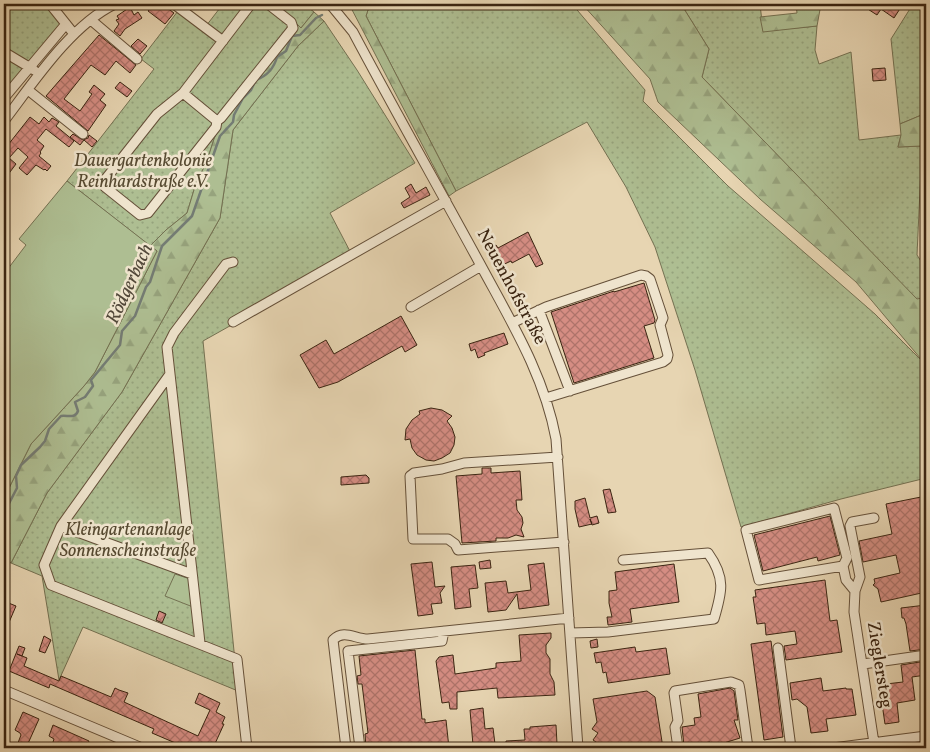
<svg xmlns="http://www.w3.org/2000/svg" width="930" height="752" font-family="Vollkorn,serif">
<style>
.grass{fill:url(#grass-dots);stroke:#747152}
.forest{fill:url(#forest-firs);stroke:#747152}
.park{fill:#aebe92;stroke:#747152}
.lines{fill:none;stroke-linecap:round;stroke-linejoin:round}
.stream{stroke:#747c74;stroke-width:2.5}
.building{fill:url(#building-cross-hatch);stroke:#3a2411}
.minor-casing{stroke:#655039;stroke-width:11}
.minor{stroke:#efe4cd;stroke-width:9}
.labels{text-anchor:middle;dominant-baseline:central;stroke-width:5;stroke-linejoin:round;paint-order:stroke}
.park-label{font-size:18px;font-style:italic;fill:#574a31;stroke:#efe4cd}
.street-label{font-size:18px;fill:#3a2411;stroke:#efe4cd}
.water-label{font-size:19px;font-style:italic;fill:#52483a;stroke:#efe4cd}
</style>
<defs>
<pattern id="grass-dots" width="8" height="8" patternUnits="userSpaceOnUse" patternTransform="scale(1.25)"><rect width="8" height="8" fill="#aebe92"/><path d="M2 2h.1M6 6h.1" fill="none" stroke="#96a37d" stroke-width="1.8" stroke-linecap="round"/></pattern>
<pattern id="forest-firs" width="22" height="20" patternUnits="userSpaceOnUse" patternTransform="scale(1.25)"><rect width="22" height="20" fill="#aebe92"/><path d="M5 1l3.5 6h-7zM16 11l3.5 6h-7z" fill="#96a37d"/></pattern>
<pattern id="building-cross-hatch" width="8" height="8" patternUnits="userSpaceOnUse" patternTransform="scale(1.25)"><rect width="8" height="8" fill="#d58d83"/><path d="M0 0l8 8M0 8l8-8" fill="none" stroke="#ae736a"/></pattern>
</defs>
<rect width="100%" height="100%" fill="#e7d5b2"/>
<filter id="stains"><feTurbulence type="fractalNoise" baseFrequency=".004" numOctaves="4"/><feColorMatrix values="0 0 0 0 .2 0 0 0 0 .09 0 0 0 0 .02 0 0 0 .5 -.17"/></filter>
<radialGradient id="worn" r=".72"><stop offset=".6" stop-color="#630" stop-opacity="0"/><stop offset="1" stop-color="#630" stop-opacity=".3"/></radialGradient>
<!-- grass -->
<path class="grass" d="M4,4H54L71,24L31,68L4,104Z
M169,4H179L206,26L223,4H304L314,12L301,28L297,25L214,139L206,164L197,180L187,213L166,230L150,246L67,181L154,69L141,59L178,11Z
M370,4H572L645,90L643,101L728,186L875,314L926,365V478L841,499L741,527L695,370L655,247L626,187L587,122L456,191L366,16Z
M681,4H760L763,31L817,26L815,50L819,64L851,52L859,140L901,135L898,147L922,146L917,255L926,269V297L917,300L702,77L709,49Z
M913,4H926L924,114L900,124L891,39Z
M324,21L357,70L415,163L330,213L353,257L203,341L238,691L83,627L59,680L42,576L11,563L47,493L122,392L220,218L233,130L298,46Z"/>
<!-- forest -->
<path class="forest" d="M349,4H370L366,16L456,191L449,196Z
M582,4H681L709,49L702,77L917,299L926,297V365L856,282L760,199L658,102L650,79Z
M796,4H821L817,26L763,32L760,17L797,13Z
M314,12L324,21L298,46L233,130L220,218L122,392L47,493L11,563L4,560V498L31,444L84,386L95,372L157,251L150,246L166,230L187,213L197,180L206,164L214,139L222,120L297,24L301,28Z
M924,114L922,146L898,147L901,135L900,124Z"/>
<!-- park -->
<path class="park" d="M67,181L157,251L95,372L84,386L31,444L4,498V274L26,245L19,239Z
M175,574L187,578L190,581L193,607L165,596Z"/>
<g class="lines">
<!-- stream -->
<path class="stream" d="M4,513L17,488L16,476L21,465L40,447L45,441L49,429L61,416C68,415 75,419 78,411L75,402L85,397L93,386L91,380L120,345L122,331L135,316L146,287L150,282L162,246L192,216L220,136L233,122L234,115L243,98L251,90L256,80C267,76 274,68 277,57L286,51L292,36L300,35L316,18L322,15"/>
</g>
<!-- building -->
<path class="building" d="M154,4H162L174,13L165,24L148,11Z
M860,4H885L890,8L893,4H903L894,18L881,9L877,15Z
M130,7L134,15L138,12L142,18L125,29L120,36L114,31L119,24L116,20L119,19L117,16Z
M99,35L136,65L130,73L116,61L105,75L91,65L64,99L80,111L92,94L89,92L94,85L105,94L100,100L106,105L88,131L46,96Z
M138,39L147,46L140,54L131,46Z
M885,68L886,80L873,81L872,69Z
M120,82L132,91L127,97L115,88Z
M30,117L39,124L44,117L49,122L52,118L59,122L56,126L74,141L69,147L46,129L37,140L44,146L40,152L41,153L39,156L51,166L47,171L45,169L44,170L36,165L27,175L19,168L28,157L18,148L9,158L16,164L4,180V150Z
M73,134L83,140L88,138L89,135L97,141L92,147L84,140L80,145L70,137Z
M411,184L416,193L426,187L430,195L404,208L401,203L410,197L405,188Z
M528,232L543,264L536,267L529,254L512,263L511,261L496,268L486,250L496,245L498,248Z
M644,283L655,320L654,323L644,326L654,358L574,383L551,312L614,291V292Z
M401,316L417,345L405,352L402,346L338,382L319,388L300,355L326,340L334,354Z
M504,333L508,344L484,353L485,355L478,358L475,349L471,351L469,344Z
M431,408L442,410L452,416L447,421L452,428L455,437L454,445L450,453L442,458L434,461L426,460L417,455L412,448L410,439L405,440L406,429L412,420L420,414L419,411Z
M482,468H491V473L520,471L522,500H516L517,510L522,517L523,523L521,529L524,537L516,535L508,538H496V541L462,543L456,476L482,474Z
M366,475L369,478V483L341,485V477Z
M610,489L616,512L608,513L603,490Z
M926,496V592L881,602L878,589L873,585L875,583L874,579L900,573L896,555L863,562L859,541L892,534L886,504Z
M585,498L590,518L597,516L599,523L592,525L590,519L592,524L579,527L575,509V501Z
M830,516L840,555L818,561L817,557L763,571L754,535Z
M490,560L491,568L480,569L479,562Z
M432,562L435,587L445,586L440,593L442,603L431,604L433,614L418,616L411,564Z
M544,563L549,605L519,609L517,594L506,610L488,612L485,583L506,581L508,593L531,590L528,565Z
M674,564L679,602L630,609L632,622L608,625L607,617H612L609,603V591L617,590L615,572Z
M475,565L478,588L469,589L471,607L455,609L451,567Z
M825,580L830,621L837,620L842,652L786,660L784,646L797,644L795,631L766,635L765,623L757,624L753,597H756L755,590Z
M6,602L16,606L4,634V606Z
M926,605V649L910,651L906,624L904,618H902L901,608Z
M159,611L166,614L162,623L156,620Z
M551,633V638L546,645V653L550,659V674L554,682L555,695L498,698L497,688L457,692V709H450L449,702L442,703L436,661L439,657L453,655L455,674L496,668V663L521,661L519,635Z
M44,636L51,640L45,653L39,651Z
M597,639L598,647L591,648L590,641Z
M771,641L783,737L764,740L751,644Z
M19,646L25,648L22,656L17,654L27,658L24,666L59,681L61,676L111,697L115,688L119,690L128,693L124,702L198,736L210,710L195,703L199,693L220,703L216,712L225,717L222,724H224L213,748H187L152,733L154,729L50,684L49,688L9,671Z
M635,647L636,652L666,648L670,674L608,683L606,672L603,673L601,662L596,663L594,653Z
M415,650L422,719H425V723L446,720L449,748H366L365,734L368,733L362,684H358L357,676L361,675L359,656Z
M926,661V675L912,677L915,700L897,703L899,722L885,724L880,690L887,689L886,684L903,682L901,665Z
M821,678L823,691L846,688V689H852L856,715L826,719L828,731L811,733L807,707L797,699L792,700L790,683Z
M730,688L734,691L738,720H734L740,738L711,747L710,742L684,746L682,727L695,725L694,718L701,717L698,694Z
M647,691L655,697L663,748H605L593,740L598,733L592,729L597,722L593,699Z
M483,708L485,729L493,728L495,744L473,745L470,710Z
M23,712L39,719L26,748H16L21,735L20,733L15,730Z
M53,725L89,741L86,748L74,743L72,748H61L52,745L54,739L49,736Z
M556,725L557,744H554L555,748H506V741L525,740L524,729H530V727Z"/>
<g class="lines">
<!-- minor casing -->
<g class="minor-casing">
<path id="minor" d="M50,4L74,34
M174,4L223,41
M251,4L183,93L157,114L104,181L105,187L140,215L148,213L216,127L217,121L221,118L293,28L291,22L268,4
M330,4L353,32C394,109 437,185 479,262C510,320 544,374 556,439L578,748
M91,20L137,59
M4,52L34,70
M28,90L83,134
M183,93L217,121
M4,98L66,24
M4,121C33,83 71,25 115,4
M411,307L481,266
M539,310L570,391
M233,322L446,201
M512,323L546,307L641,275L646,276L650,279L663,318L660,325L668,355L667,359L663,362L546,398
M170,374L61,526L44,565L51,585L237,659L247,748
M558,457L464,463L442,469L414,473L410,476L413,539H448L455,544L458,550L564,542
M874,518L852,522L850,526L860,577L855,591L854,612L874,743
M61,526L192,574
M843,566L847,558L834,508L746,530L759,580L843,566L846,580L855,591
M570,633L608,632L714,619C722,592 726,578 708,553L623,560
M200,643L167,347L174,333L226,264L233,262
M778,648L791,748
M863,664L926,655
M4,690L142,748
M346,748L333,640C344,629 355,639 368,639L569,618
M360,748L348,651L442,641L444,631
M678,748L675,727L678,721L674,693L675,691L731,682L739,685L740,690L748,748
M833,748L926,736"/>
</g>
<!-- minor -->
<use href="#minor" class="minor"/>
</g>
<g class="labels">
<!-- park labels -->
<g class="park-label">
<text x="143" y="161">Dauergartenkolonie<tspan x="143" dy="21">Reinhardstraße e.V.</tspan></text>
<text x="128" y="530">Kleingartenanlage<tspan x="128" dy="21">Sonnenscheinstraße</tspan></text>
</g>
<!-- street labels -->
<g class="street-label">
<text transform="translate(511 287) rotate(62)">Neuenhofstraße</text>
<text transform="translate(879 665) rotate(81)">Zieglersteg</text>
</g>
<!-- water labels -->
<g class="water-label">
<text transform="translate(130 284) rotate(-65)">Rödgerbach</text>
</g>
</g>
<!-- margin -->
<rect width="930" height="752" fill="none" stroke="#e7d5b2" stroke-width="20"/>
<rect x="5" y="5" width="920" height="742" fill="none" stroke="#3a2411" stroke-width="2.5"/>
<rect x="10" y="10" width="910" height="732" fill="none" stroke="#3a2411"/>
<rect width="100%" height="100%" filter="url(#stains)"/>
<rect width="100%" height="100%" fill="url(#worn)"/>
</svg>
